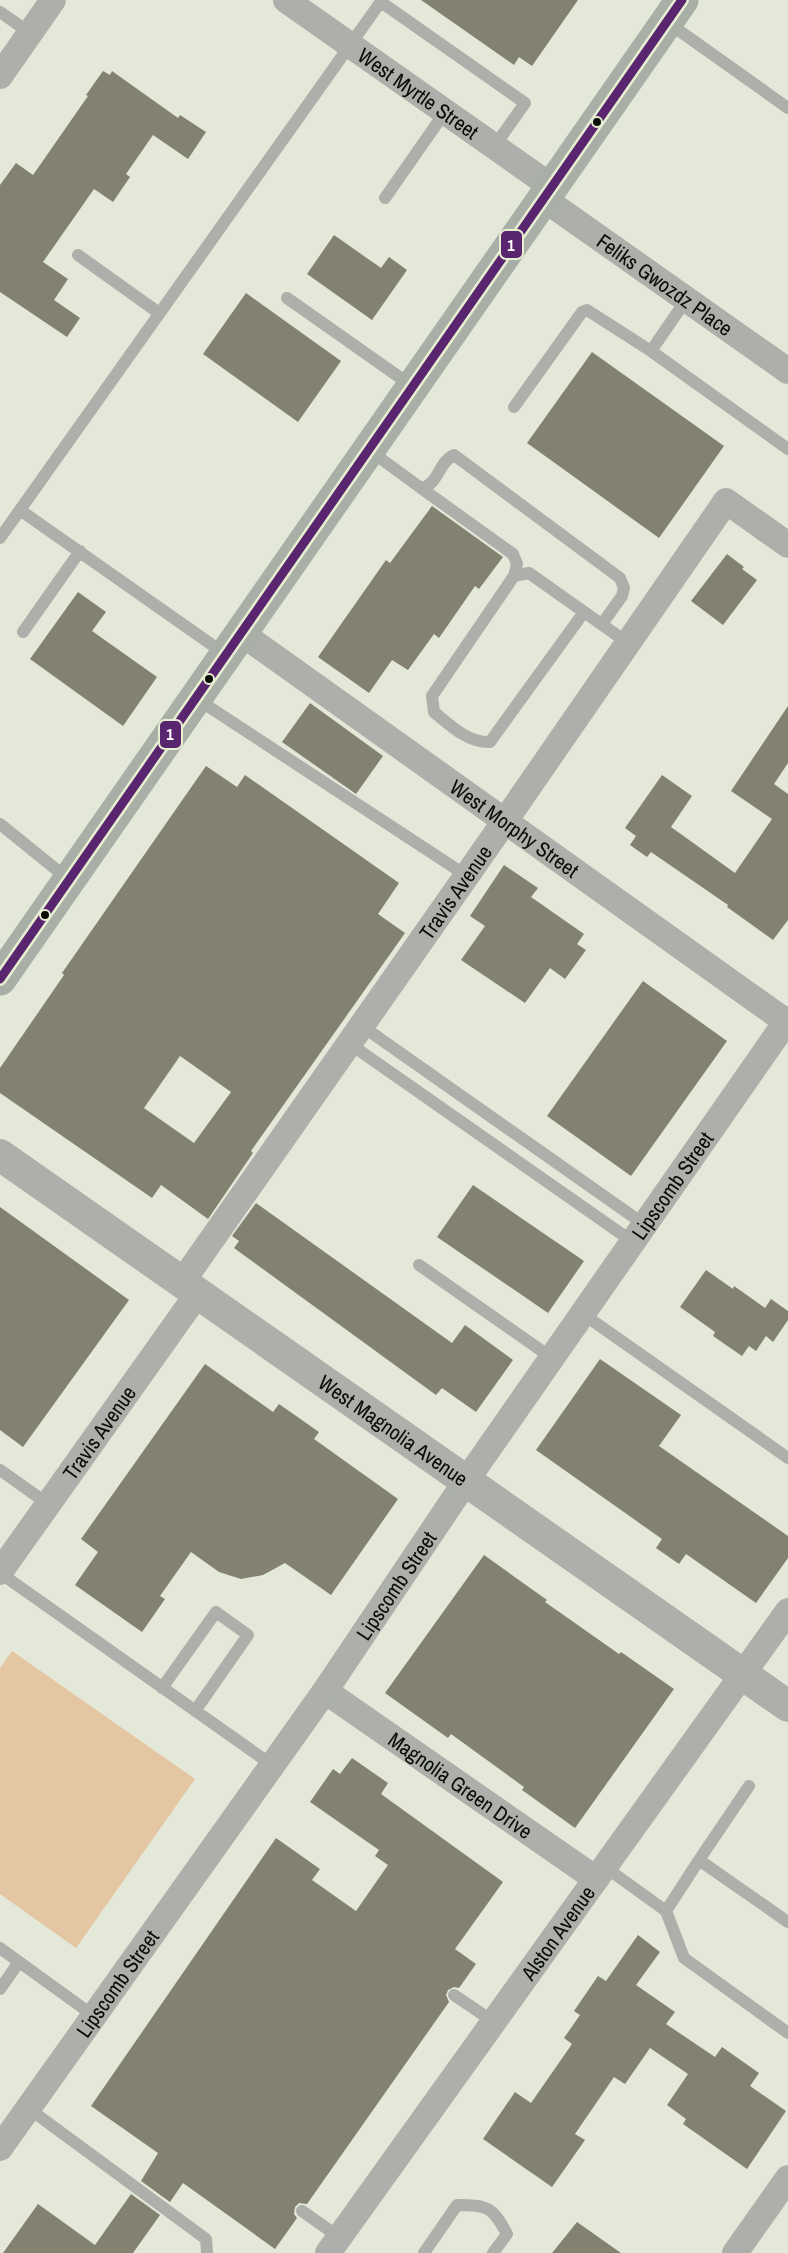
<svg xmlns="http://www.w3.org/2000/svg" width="788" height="2253" font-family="'Archivo Narrow',sans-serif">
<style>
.green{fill:#e5c6a2}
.building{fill:#838170;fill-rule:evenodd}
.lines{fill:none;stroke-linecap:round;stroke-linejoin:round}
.service{stroke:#acafaa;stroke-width:12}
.minor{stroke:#acafaa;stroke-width:26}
.tertiary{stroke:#acafaa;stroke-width:32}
.secondary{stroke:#a9aea7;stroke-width:33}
.bus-1-casing{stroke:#e7efd1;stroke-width:14}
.bus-1{stroke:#5a256f;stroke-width:9}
.bus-dot{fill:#0a0d04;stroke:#e7efd1;stroke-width:2}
.labels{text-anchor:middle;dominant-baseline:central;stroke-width:6;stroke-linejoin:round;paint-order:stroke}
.street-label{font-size:21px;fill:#0a0d04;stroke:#e7efd1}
.line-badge{stroke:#e7efd1;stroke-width:2}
.badge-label{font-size:16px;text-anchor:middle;font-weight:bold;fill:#fff}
</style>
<rect width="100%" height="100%" fill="#e4e8d8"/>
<!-- green -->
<path class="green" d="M12,1651L195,1779L76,1948L0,1894V1668Z"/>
<!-- building -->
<path class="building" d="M421,0H578L532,66L519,57L514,65Z
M103,71L110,75L112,71L178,118L180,115L206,132L188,159L153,135L126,174L130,177L113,202L94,189L43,262L68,279L54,300L80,318L67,337L0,292V185L16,163L33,175L88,96L86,95Z
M334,235L381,268L389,257L407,270L372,320L307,274Z
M246,293L341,361L298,422L203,354Z
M592,352L724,446L659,538L527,443Z
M432,506L503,557L479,589L475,586L439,638L434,634L408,670L392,660L369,693L318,657L386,560L390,563Z
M727,554L744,567L742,569L757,580L723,625L691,601Z
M78,592L106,612L92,631L157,677L123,726L30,659Z
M310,703L383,756L356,794L282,742Z
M788,706V763L774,784L788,794V920L773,940L727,907L728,905L651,852L647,857L630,845L636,836L625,828L662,775L692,796L671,827L735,873L772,819L731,791Z
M206,766L237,787L245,775L399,883L378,914L405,933L251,1151L253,1153L208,1219L161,1185L152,1198L0,1093V1068L64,975L62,973ZM180,1056L231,1092L194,1143L144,1108Z
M504,865L538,888L531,897L584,934L577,944L586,950L565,979L550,968L525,1003L461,960L485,926L470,916Z
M643,981L727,1041L631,1176L547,1116Z
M473,1185L584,1261L548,1313L437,1237Z
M256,1203L452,1343L465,1325L513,1360L476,1412L442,1388L436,1395L234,1248L239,1241L232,1236Z
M0,1207L129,1300L23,1447L0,1430Z
M706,1270L733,1289L734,1286L765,1308L771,1299L788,1311V1320L773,1342L766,1336L756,1351L749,1346L742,1356L713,1336L715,1332L680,1307Z
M600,1359L681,1415L659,1446L788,1536V1558L756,1603L686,1554L679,1564L656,1548L662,1539L536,1450Z
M205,1364L273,1412L279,1404L319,1432L314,1439L398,1499L331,1595L285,1563L263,1575L241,1579L219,1572L191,1552L160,1596L165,1599L142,1632L75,1585L98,1552L81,1539Z
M484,1555L547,1600L545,1602L619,1654L621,1652L674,1689L575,1828L522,1790L524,1787L451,1734L448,1738L385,1693Z
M352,1758L388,1783L381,1794L503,1882L455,1949L476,1964L459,1988L454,1987L448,1990L446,1995L449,2002L307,2204L299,2203L295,2207L294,2214L297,2218L275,2249L183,2183L170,2202L141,2181L158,2153L91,2106L276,1838L320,1869L312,1880L356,1911L388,1865L375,1856L379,1850L310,1802L333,1769L340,1774Z
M638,1935L660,1952L636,1985L675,2012L666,2024L715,2057L722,2047L759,2073L750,2086L786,2111L747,2169L683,2124L686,2119L667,2105L688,2074L650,2048L625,2084L614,2077L575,2134L585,2140L552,2187L483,2139L515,2092L531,2103L572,2044L564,2038L580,2015L574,2011L598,1976L606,1981Z
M131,2194L160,2215L133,2253H3L38,2204L95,2245Z
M577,2222L621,2253H552Z"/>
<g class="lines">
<!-- service -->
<path class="service" d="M381,2L525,103L494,147
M0,12L30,33
M667,22L788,108
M385,198L445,112
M78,255L159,313
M287,298L412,386
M686,300L651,351L788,449
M514,407L582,312L587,310L651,351
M369,450L421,488C438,486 439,461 454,455L620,578L624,588L622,596L602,624
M421,488L513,554L517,564L514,576
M20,510L225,654
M0,538L382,0
M584,612L490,742C468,743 451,726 434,712L432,696L514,576L529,573L628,643
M23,632L80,551
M197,699L467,876
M0,824L68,879
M362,1026L645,1225
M350,1044L633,1242
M419,1265L552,1358
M583,1314L788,1458
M0,1470L48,1504
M0,1573L272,1765
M162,1688L216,1612L248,1635L195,1711
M699,1860L749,1786
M605,1867L666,1911L684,1958L788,2033
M666,1911L699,1860L788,1922
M0,1948L94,2016
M0,1989L19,1962
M454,1995L494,2022
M28,2108L206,2239L207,2253
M302,2211L339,2237
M424,2253L457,2205C487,2205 492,2206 507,2234L493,2253"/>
<!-- minor -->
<g class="minor">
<path id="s1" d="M286,0L552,187"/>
<path d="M0,76L53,0"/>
<path id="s2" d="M544,199L788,371"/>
<path id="s3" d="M241,633L788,1023"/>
<path id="s4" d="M182,1282L505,821L726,501L788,545"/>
<path id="s5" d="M0,1572L198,1293"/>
<path id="s6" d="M325,1691L596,1879"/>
<path id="s7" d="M0,2148L325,1691L466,1481L788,1019"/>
<path id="s8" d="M328,2253L788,1611"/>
<path d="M735,2253L788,2178"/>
</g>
<!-- tertiary -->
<path class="tertiary" id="s9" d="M0,1155L788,1706"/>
<!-- secondary -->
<path class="secondary" d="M0,979L682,0"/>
<!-- bus-1 casing -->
<g class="bus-1-casing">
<path id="bus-1" d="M0,979L682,0"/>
</g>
<!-- bus-1 -->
<use href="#bus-1" class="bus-1"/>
</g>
<!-- markers -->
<g class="bus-dot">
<circle cx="597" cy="122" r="5"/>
<circle cx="209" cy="679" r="5"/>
<circle cx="45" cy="915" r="5"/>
</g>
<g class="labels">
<!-- street labels -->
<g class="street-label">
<text stroke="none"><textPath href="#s1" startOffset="162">West Myrtle Street</textPath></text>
<text stroke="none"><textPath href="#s2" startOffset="148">Feliks Gwozdz Place</textPath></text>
<text stroke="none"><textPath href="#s3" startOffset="336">West Morphy Street</textPath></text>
<text stroke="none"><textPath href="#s4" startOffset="476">Travis Avenue</textPath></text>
<text stroke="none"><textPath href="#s7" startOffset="1174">Lipscomb Street</textPath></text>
<text stroke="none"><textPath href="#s9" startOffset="480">West Magnolia Avenue</textPath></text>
<text stroke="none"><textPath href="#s5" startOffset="171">Travis Avenue</textPath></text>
<text stroke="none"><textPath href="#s7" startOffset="688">Lipscomb Street</textPath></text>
<text stroke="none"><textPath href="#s6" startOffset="165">Magnolia Green Drive</textPath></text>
<text stroke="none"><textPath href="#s8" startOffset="394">Alston Avenue</textPath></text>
<text stroke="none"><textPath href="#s7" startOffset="202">Lipscomb Street</textPath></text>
</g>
</g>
<g class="line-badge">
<rect x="500" y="230" width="23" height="29" rx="6" fill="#5a256f"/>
<rect x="159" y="720" width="23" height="29" rx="6" fill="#5a256f"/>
</g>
<g class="badge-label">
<text x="511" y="251">1</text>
<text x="170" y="740">1</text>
</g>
</svg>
